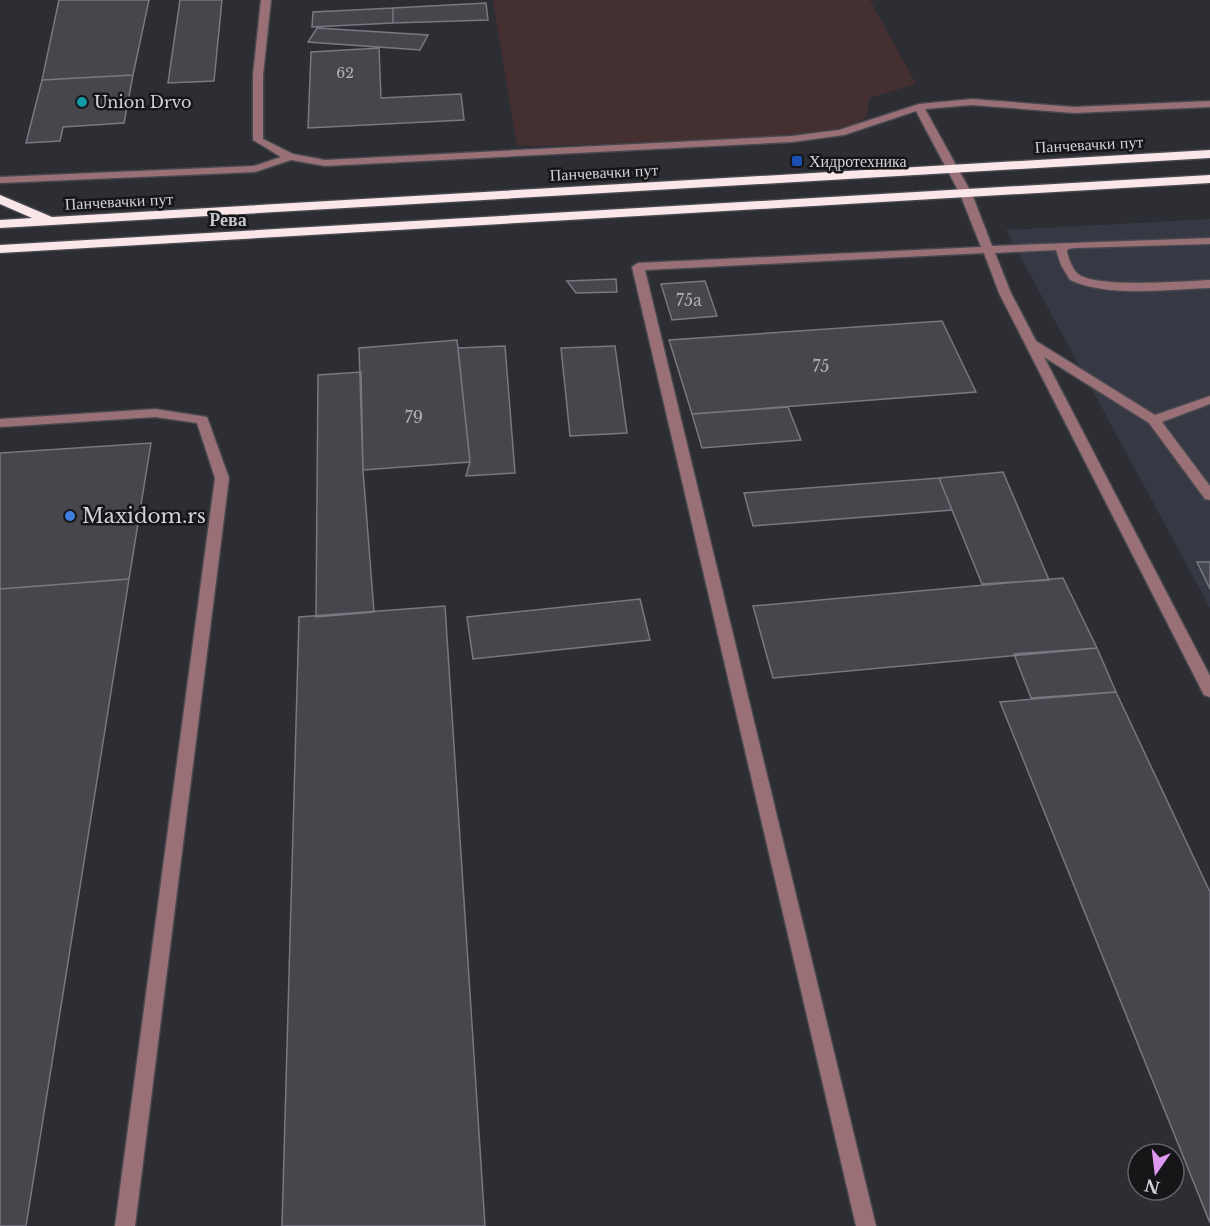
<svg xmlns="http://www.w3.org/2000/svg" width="1210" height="1226" font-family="'Libre Baskerville',serif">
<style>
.commercial{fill:#442f31}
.built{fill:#363844}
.building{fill:#46464d;stroke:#787980;stroke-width:1.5}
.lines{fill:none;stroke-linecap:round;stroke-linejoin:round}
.minor-casing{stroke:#47484e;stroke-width:3}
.highway-casing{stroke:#47484e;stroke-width:3}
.minor{fill:#9a7077;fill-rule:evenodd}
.highway{fill:#fbe6e9;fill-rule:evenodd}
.culture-dot{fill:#0f9aa8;stroke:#161619;stroke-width:2}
.transit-dot{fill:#1a4fb4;stroke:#161619;stroke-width:2}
.shop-dot{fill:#3f7fe0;stroke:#161619;stroke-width:2}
.labels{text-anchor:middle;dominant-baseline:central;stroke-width:5;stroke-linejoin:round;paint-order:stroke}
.far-number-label{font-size:14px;fill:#afb0b4}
.far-poi-label{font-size:16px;fill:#d2d3d7;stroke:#161619;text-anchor:start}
.far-street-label{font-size:16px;fill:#d2d3d7;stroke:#161619}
.number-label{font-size:16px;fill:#afb0b4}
.far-neighbourhood-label{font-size:18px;font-weight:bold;fill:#c4c5cd;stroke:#161619}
.poi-label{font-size:20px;fill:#d2d3d7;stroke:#161619;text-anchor:start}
</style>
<rect width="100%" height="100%" fill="#2d2d34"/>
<!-- commercial -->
<path class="commercial" d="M493,0H870L916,84L869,98L867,117L840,133L699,143L517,146Z"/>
<!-- built -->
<path class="built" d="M1210,219V608L1006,230Z"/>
<!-- building -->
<path class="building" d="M59,0H149L133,75L42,80Z
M180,0H222L214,81L168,83Z
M486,3L488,20L393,23V8Z
M393,8V23L312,27L313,12Z
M317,28L428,35L420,50L308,42Z
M379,48L381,98L461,94L464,120L308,128L311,52Z
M133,75L124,123L63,127L60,141L26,143L42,80Z
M616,279L617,292L576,293L567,281Z
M705,281L717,316L672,320L661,284Z
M942,321L976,392L692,414L669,340Z
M457,340L470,462L363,470L359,348Z
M505,346L515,473L466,476L470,462L458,348Z
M615,346L627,433L570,436L561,348Z
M361,372L363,470L374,612L316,617L318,375Z
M788,407L801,440L702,448L692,414Z
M151,443L129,579L0,589V453Z
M1003,472L1049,580L982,584L939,478Z
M939,478L952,510L753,526L744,493Z
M1197,562H1210V589Z
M1063,578L1097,648L773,678L753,606Z
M129,579L26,1226H0V589Z
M640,599L650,640L473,659L467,617Z
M445,606L485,1226H282L299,617Z
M1097,648L1116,692L1031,698L1014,654Z
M1116,692L1210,892V1223L1000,702Z"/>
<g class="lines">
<!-- minor casing -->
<g class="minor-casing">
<path id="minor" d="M261,0H271L263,75V139L293,154L325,160L792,136L839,130L919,104L972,99L1074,107L1210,101V107L1074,113L972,105L925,109L972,194L992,246L1210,238V244L1075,248L1068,249L1067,252C1069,259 1072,268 1077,273C1093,289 1185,281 1210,280V288C1168,289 1108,298 1070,280L1061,265L1056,250L995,253L1011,293L1036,341L1155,415L1210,396V404L1162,422L1210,486V500L1205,499L1149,423L1044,357L1210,676V697L1204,695L1202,691L999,293L984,253L645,270L876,1226H856L632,267L638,263L981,247L960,194L916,111L844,135L792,142L325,166L291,160L255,172L0,183V177L254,166L281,157L253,140V75Z
M155,409L207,417L229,478L135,1226H115L215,478L197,423L155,417L0,427V419Z"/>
</g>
<!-- highway casing -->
<g class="highway-casing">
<path id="highway" d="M1210,150V158L0,228V220L32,218L0,204V195L52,217Z
M1210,175V183L0,253V245Z"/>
</g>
<!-- minor -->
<use href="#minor" class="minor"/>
<!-- highway -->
<use href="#highway" class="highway"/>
</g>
<!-- markers -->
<circle class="culture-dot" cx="82" cy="102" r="6"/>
<rect class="transit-dot" x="791" y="155" width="12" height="12" rx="3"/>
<circle class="shop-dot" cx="70" cy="516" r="6"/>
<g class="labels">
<!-- far-number labels -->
<g class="far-number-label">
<text x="345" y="73">62</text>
</g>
<!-- far-poi labels -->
<g class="far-poi-label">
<text x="94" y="102">Union Drvo</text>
<text x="809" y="161">Хидротехника</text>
</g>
<!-- far-street labels -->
<g class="far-street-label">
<text transform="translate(1089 144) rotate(-3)">Панчевачки пут</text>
<text transform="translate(604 172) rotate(-3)">Панчевачки пут</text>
<text transform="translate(119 201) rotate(-3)">Панчевачки пут</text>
</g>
<!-- number labels -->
<g class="number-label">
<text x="689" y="300">75a</text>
<text x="821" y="366">75</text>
<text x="414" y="417">79</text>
</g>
<!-- far-neighbourhood labels -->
<g class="far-neighbourhood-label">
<text x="228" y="220">Рева</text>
</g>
<!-- poi labels -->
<g class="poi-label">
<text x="82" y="516">Maxidom.rs</text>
</g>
</g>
<!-- north arrow -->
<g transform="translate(1156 1172) rotate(194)"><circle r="28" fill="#161619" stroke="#616265" stroke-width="1.5"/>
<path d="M0-4.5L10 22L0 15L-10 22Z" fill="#de98f2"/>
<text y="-9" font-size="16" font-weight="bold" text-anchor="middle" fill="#d2d3d7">N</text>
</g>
</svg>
